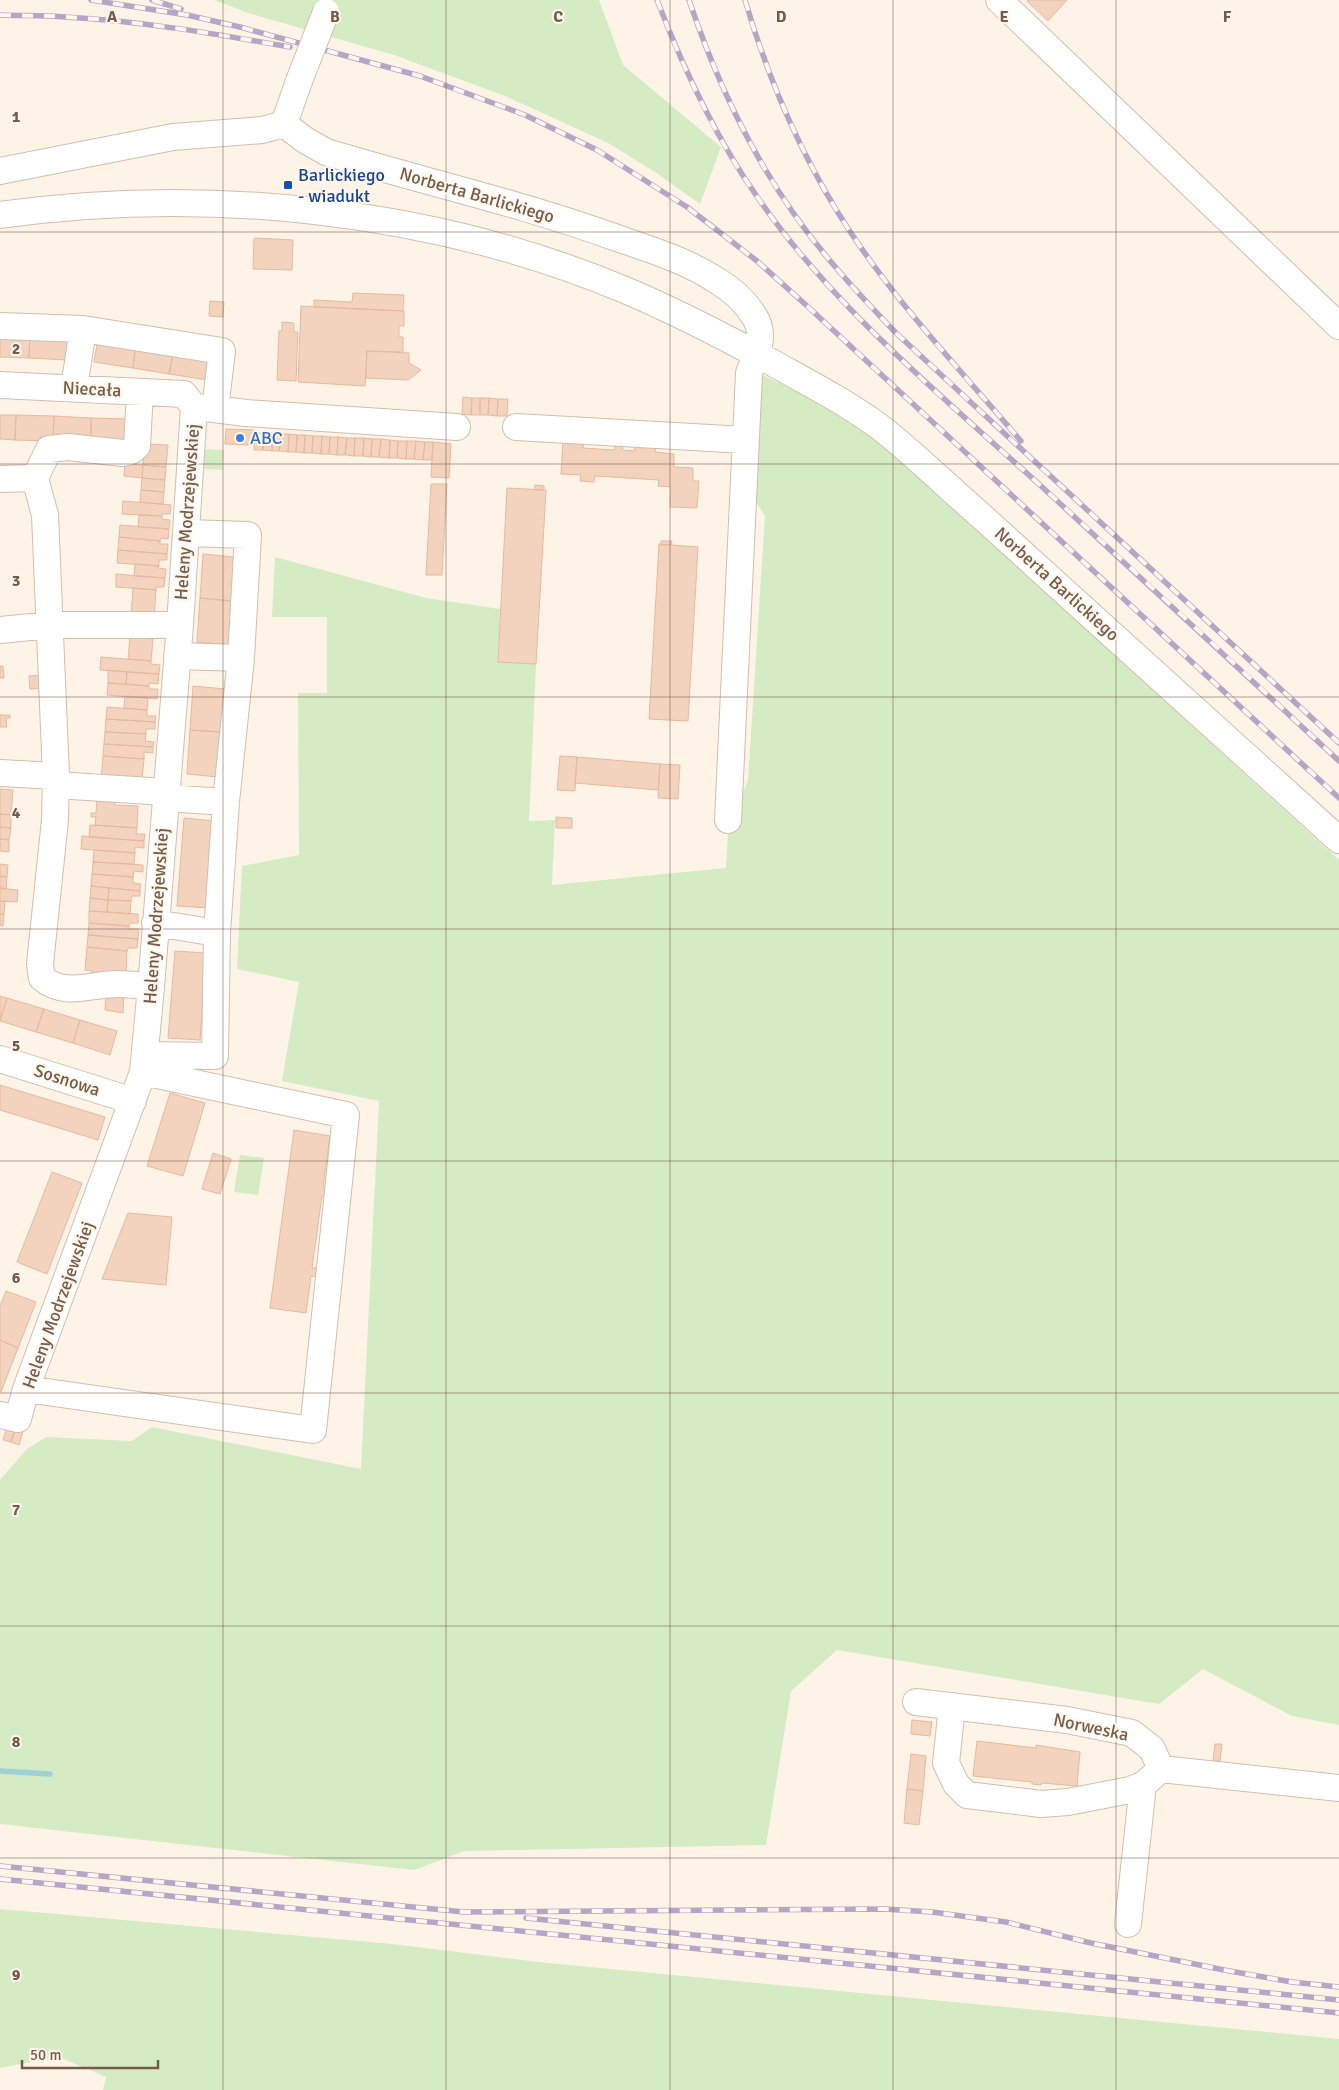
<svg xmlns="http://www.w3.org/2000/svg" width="1339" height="2090" font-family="Signika,sans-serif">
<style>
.green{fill:#d4ebc4}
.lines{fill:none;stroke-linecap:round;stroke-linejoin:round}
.stream{stroke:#a0d0d9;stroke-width:5.5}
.building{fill:#f3d3be;stroke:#e6b99e}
.minor-casing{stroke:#d1beae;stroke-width:28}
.minor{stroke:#fff;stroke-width:26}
.rail-casing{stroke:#b7a4c7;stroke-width:5.5}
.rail{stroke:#fff8ee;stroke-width:4;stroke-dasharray:11;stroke-linecap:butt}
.minor-bridge-casing{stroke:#d1beae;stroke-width:28;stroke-linecap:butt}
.minor-bridge{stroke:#fff;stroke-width:26}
.grid{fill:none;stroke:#775a4a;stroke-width:1;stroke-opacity:0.55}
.transit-dot{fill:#1a4fb4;stroke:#fff8ee;stroke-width:2}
.shop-dot{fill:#3f7fe0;stroke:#fff8ee;stroke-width:2}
.labels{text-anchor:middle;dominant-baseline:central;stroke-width:4;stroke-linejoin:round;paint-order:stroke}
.transit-label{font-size:18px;fill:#164399;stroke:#fff8ee;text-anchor:start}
.street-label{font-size:18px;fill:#775a4a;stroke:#fff8ee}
.shop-label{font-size:18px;fill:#366cbe;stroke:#fff8ee;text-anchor:start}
.grid-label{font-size:16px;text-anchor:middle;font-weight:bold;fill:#775a4a;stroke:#fff8ee;stroke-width:4;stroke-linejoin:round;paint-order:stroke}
</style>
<rect width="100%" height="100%" fill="#fdf4e7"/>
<!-- green -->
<path class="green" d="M214,0H599L623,65L721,147L700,204L655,172L608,143L505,96L394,55L248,13Z
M756,372L830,407L891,451L1339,860V1725L1292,1716L1203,1669L1159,1704L837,1650L791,1691L766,1845L464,1851L414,1870L0,1824V1480L27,1449L46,1437L132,1441L152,1427L361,1469L379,1101L282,1081L299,982L237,969L242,866L299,855L298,693H327V617H272L275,557L426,598L500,609L498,661L536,664L529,821L555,820L552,885L726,868L728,832L748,780L765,516L753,498Z
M204,449L224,450L223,470L205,469L203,466Z
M240,1155L264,1158L258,1195L234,1192Z
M0,1909L392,1944L538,1962L1339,2039V2090H103L106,2077L59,2057L0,2068Z"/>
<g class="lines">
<!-- stream -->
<path class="stream" d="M0,1771L50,1774"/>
</g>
<!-- building -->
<path class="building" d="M1028,0H1067L1048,21L1027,1Z
M254,238L293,240L292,270L253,269Z
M353,293L404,295L403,311L314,307V300L352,302Z
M210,301L224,302L223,317L209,316Z
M301,306L404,311V326L399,325V337H403V352L367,351L365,386L298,382Z
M282,322L294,323V332H298L296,381L277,380L279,331H282Z
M0,332L30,334L29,358L0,357Z
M30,334L68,336L67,360L29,358Z
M98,338L136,344L133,368L94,362Z
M136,344L174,350L169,374L133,368Z
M174,350L212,356L208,380L169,374Z
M367,351L409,353V363L421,370L408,380L366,378Z
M463,397L472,398L471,415L462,414Z
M472,398H480V415H471Z
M480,398H489L488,415H480Z
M489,398L498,399L497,416L488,415Z
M498,399H508L507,416H497Z
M0,415H16L15,440L0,439Z
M16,415L54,416L53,441L15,440Z
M54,416L91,418V442L53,441Z
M91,418L130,419V443L91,442Z
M226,429L255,430L254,445L225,444Z
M255,433H264L263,450H254Z
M264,433H273L272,451L263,450Z
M273,433L281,434L279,451H272Z
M281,434H289L288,452L279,451Z
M289,434L297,435L296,452H288Z
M297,435H305L304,453L296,452Z
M305,435L313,436L312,453H304Z
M313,436H322L321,454L312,453Z
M322,436L330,437L329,454H321Z
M330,437H338L337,455L329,454Z
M338,437L347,438L345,455H337Z
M347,438H355L354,456L345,455Z
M355,438H364L363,456H354Z
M364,438L372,439L371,457L363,456Z
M372,439H381L379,457H371Z
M381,439L390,440L389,458L379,457Z
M390,440L398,441L397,458H389Z
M563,440L584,441L583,448L615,450V443L623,444L622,450L634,451L635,445L656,446L655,452L674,454V467L693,468V481H699L697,508L670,507L671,487L658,486L659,480L595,476L594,482L580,481L581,475L561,474Z
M398,441H407L406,459L397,458Z
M407,441H416L414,459H406Z
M416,441L425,442L423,460L414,459Z
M425,442H433L432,460H423Z
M433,442L451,444L449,478L431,477Z
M144,444L168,445L166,467L143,465Z
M125,464L143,465L142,478L124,476Z
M143,465L166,467L165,480L142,478Z
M142,478L165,480L164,492L141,490Z
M431,484H447L442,575H426Z
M535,485L544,486V490H535Z
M507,488L546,490L536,664L498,662Z
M141,490L164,492L163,504L140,502Z
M123,501L171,505L170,514H162V516L122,514Z
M139,515L162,516V519L170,520L169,529L138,527Z
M120,525L169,529L168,539L161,538L160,541L119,537Z
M119,537L160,541V544H168L167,554L118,550Z
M661,541H672L671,545H661Z
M659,544L698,547L688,721L649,719Z
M118,550L167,554V560H159V566L117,563Z
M203,554L234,557L232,601L200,598Z
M135,564L159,566L158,568L166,569L165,578L134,576Z
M116,574L165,578L164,587H157L156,590L116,587Z
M133,588L156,590L154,619L131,617Z
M200,598L232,601L229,645L197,642Z
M130,637L153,639L151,661L128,659Z
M101,657L151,661V664L160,665L159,674L100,670Z
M0,666H3L4,678H0Z
M108,670L127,672L126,684L108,683Z
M127,672L159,674L158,684L149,683V686L126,684Z
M47,675L48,688L30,689L29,676Z
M108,683L149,686V689H158L157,699L107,695Z
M193,686L225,689L222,732L190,730Z
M125,696L148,698L147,710L124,708Z
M107,707L147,710V716H156L155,722L106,719Z
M0,715H10V718H6L7,727H0Z
M106,719L155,722V729H146V734L105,732Z
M190,730L222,732L218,777L187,774Z
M105,732L146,734L145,741L154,742L153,747L104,744Z
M104,744L153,747V753L144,752V759L103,756Z
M103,756L144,759L142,781L101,782Z
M560,756L577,757L575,791L557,790Z
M577,757L660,764L658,790L575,783Z
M660,764L680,765L678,799L658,798Z
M0,789L13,790L11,815L0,814Z
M97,800L115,801V805L138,806L137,828L95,825L96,817H91V813H96Z
M0,814L11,815V828L0,827Z
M556,817L572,818V828H556Z
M184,818L215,821L209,908L177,906Z
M90,825L137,828L136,834H145L144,841L89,837Z
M0,827L11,828L9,840L0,839Z
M82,836L144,841V848L135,847V853L81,849Z
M0,839L9,840V852L0,851Z
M94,850L135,853L134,864L93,862Z
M93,862L143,865V872L134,871L133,877L92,874Z
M0,864L8,865L7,877L0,876Z
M92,874L133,877V883L141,884L140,891L91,886Z
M0,876L7,877L6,889L0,888Z
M91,886L109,888L108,900L90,898Z
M0,888L18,890L17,902L0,901Z
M109,888L140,891V896H132L131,901L108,900Z
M90,898L108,900L107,912L89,911Z
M108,900L131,901L130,914L107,912Z
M0,901H5L4,914H0Z
M89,911L138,914V923H130L129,926L89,923Z
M0,914H4L3,926L0,925Z
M89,923L129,926V929H139L138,939L88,935Z
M88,935L138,939L137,948H128L127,951L87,947Z
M87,947L127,951L126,972L91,975L92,971L85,970Z
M175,951L206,953L200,1040L168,1038Z
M124,991L123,1013L105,1010L106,992Z
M0,996L7,998L0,1021Z
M7,998L44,1009L36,1032L0,1021Z
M44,1009L80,1020L73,1043L36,1032Z
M80,1020L117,1031L110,1055L73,1043Z
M0,1085L105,1117L98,1140L0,1110Z
M170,1093L205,1103L183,1176L147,1166Z
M294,1130L330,1136L323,1187L328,1188L327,1196H322L312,1268H317L316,1277L311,1276L306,1313L270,1308Z
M213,1153L231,1159L220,1194L202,1189Z
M52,1172L82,1183L47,1274L17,1262Z
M128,1213L172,1217L166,1285L102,1279Z
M6,1291L36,1302L18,1348L0,1340V1306Z
M0,1340L18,1348L1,1392H0Z
M7,1427L15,1429L11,1442L3,1440Z
M15,1429L23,1431L19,1445L11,1442Z
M912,1720L932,1722L930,1736L911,1734Z
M977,1741L1036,1748V1745L1080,1752L1077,1786L1042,1783L1041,1785L1032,1784V1782L973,1776Z
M1215,1744H1222L1220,1761H1213Z
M911,1754L926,1756L923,1791L907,1789Z
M907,1789L923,1791L919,1825L904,1823Z"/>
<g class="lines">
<!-- minor casing -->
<g class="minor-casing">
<path id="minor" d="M999,0L1339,326
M284,124L305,140L326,152C422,181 520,203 614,237C649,249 685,260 716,280C731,289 745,301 754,316C767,335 756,354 749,373L728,820
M284,124L299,81
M0,171L173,137L262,130L284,124
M0,215C206,186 432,209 625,290C675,311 723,336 771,362C807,382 844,401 877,425C900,442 921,462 942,481C973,509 1004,536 1034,564C1136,656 1238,748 1339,840
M0,326L83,329L222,351L215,409
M0,385L184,394L194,407L180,625L151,987L143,1072L26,1389L18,1419L0,1415
M74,388L83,329
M140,392L137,446L131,451L123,453L68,447L49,449L35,478L45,515L56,776L55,820L40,964L42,978C65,998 93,983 120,984C131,984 141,986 151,987
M197,407L246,413L457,427
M516,427L745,440
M0,479L35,478
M0,630L50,625H180
M177,656L241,658
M0,773L56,776
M56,785L166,792
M165,798L226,802
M155,923L217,933
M145,1055L215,1056L217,933L226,802L241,658L248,535L186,533
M0,1059L133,1101
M26,1389L313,1430L346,1115L143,1072
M916,1702L1067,1720L1132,1733L1152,1749L1161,1769L1339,1788
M952,1706L946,1763L956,1784L967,1795L1041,1804L1068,1802L1130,1790L1143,1785L1161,1769
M1128,1924L1143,1785"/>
</g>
<!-- minor -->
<use href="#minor" class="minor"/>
<!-- rail casing -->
<g class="rail-casing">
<path id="rail" d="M91,0L187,15L240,27L420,76L525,115L597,150L687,207L757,261L806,305L1339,798
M152,0L181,9
M657,0C684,70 715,137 758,198C833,307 944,398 1041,486C1141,577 1240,669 1339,761
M689,0C720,92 764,182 827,257C849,284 873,309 896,333L1339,743
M745,0C769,82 804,162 851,233C900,307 963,373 1021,441
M0,15C22,16 44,15 65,17C141,21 216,34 290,47
M0,1866L464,1912L884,1909L932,1912L1006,1922L1091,1943L1224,1970L1292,1982L1339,1987
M0,1879L1339,2013
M526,1918L1339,2000"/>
</g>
<!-- rail -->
<use href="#rail" class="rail"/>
<!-- minor-bridge casing -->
<g class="minor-bridge-casing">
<path id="minor-bridge" d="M299,81L326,12"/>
</g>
<!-- minor-bridge -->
<use href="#minor-bridge" class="minor-bridge"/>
</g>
<!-- grid -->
<path class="grid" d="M223,0V2090M446,0V2090M670,0V2090M893,0V2090M1116,0V2090M0,232H1339M0,464H1339M0,697H1339M0,929H1339M0,1161H1339M0,1393H1339M0,1626H1339M0,1858H1339"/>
<!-- markers -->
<rect class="transit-dot" x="283" y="180" width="10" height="10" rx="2.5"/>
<circle class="shop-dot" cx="240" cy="438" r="5"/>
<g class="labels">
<!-- transit labels -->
<g class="transit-label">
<text x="298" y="175">Barlickiego<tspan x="298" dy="21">- wiadukt</tspan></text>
</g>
<!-- street labels -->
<g class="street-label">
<text transform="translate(477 195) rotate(16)">Norberta Barlickiego</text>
<text transform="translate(92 389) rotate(3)">Niecała</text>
<text transform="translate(187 512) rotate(-86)">Heleny Modrzejewskiej</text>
<text transform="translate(1057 584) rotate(42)">Norberta Barlickiego</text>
<text transform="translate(156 916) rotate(-86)">Heleny Modrzejewskiej</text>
<text transform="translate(67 1080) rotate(18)">Sosnowa</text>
<text transform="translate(58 1305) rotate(-70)">Heleny Modrzejewskiej</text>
<text transform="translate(1091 1727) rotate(12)">Norweska</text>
</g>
<!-- shop labels -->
<g class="shop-label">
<text x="250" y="438">ABC</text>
</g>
</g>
<g class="grid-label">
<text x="112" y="22">A</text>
<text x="335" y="22">B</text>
<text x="558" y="22">C</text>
<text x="781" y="22">D</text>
<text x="1004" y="22">E</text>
<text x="1227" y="22">F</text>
<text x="16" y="122">1</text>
<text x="16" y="354">2</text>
<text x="16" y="586">3</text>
<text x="16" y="818">4</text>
<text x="16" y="1051">5</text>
<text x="16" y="1283">6</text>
<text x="16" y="1515">7</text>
<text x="16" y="1747">8</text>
<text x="16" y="1980">9</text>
</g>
<!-- scale -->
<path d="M22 2060v8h136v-8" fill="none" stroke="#775a4a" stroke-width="2.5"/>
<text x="30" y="2060" font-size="15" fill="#775a4a" stroke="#fff8ee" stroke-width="4" paint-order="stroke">50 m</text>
</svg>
